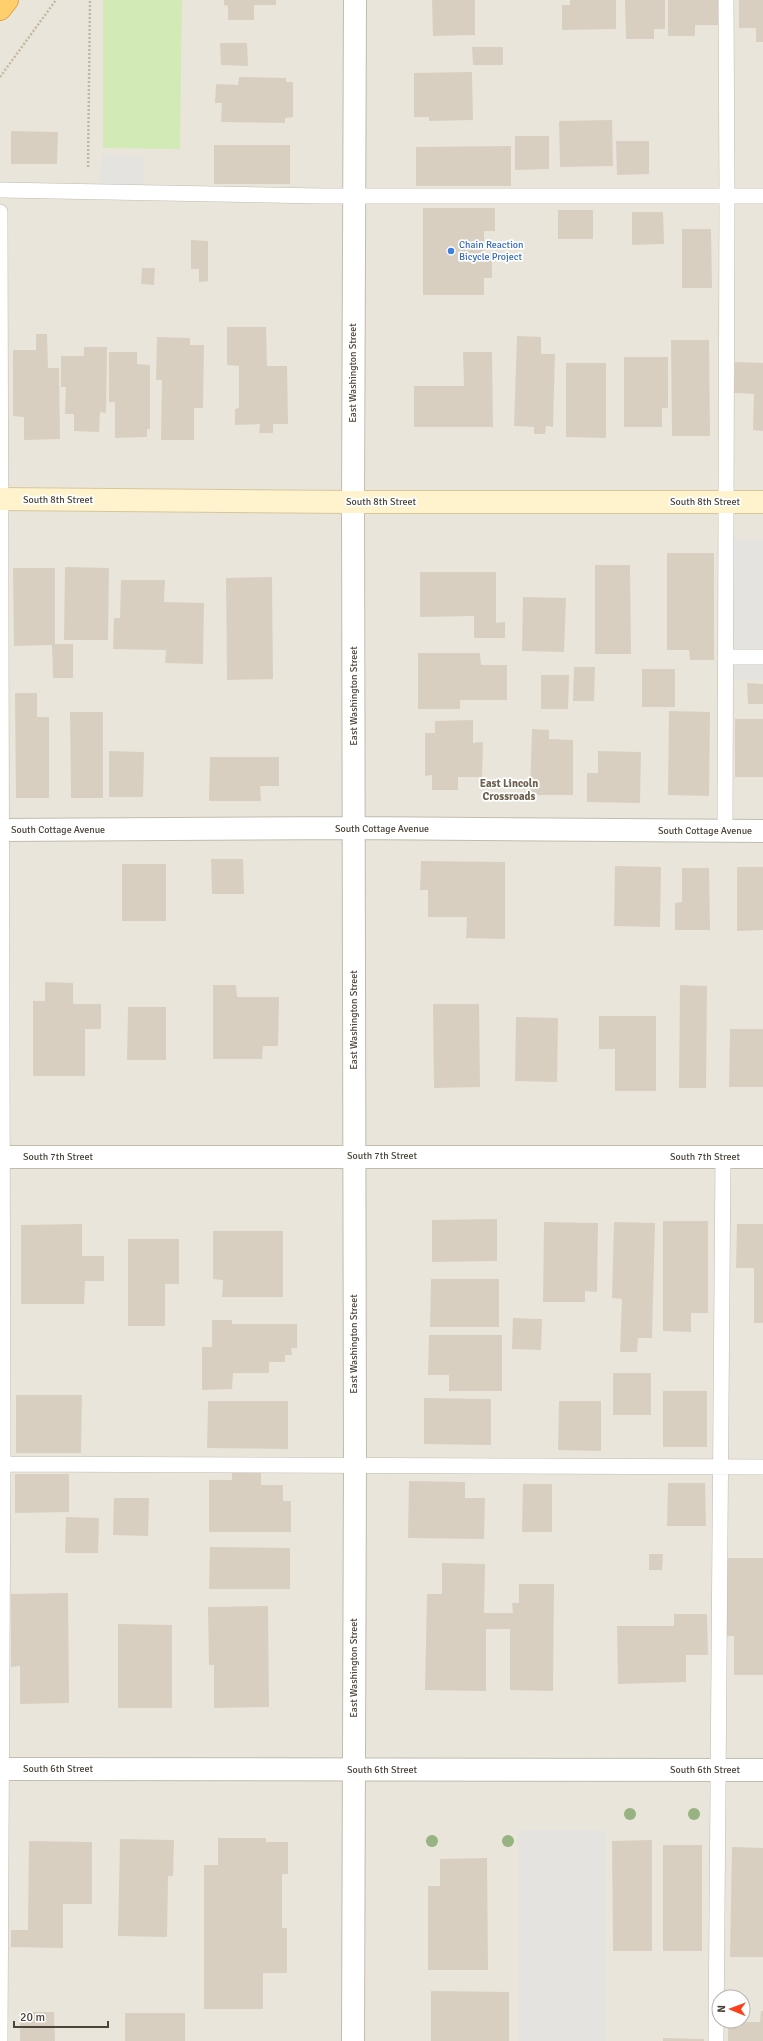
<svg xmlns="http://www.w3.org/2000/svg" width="763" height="2041" font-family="Signika,sans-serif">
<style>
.residential{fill:#eae5da;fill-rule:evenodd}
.green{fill:#d2eab5}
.parking{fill:#e5e3e0}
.building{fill:#d8cfc1}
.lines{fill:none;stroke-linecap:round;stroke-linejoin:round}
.lane-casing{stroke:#c2bbae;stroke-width:16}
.street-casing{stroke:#c2bbae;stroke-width:24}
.secondary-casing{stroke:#d6c79b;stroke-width:24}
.highway-casing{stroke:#e0a43c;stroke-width:24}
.path{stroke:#c4b79f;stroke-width:2.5;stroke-dasharray:2 2;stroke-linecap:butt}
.lane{stroke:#fff;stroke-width:15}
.street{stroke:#fff;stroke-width:22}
.secondary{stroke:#fff3cd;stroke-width:22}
.highway{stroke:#ffcf6e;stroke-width:22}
.tree{fill:#97b381}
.shop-dot{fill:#3f7fe0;stroke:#fff;stroke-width:1.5}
.labels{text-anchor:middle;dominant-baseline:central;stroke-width:3.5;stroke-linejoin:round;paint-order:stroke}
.shop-label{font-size:10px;fill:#366cbe;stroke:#fff;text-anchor:start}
.street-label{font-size:10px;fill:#4b4439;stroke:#fff}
.neighbourhood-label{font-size:11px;font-weight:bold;fill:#6e6250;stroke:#fff}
</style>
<rect width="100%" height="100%" fill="#f6f3ec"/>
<!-- residential -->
<path class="residential" d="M13,0H763V2041H0V18ZM719,1997H743V2021H719Z"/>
<!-- green -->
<path class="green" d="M103,0H182L180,149L103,148Z"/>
<!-- parking -->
<path class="parking" d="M102,154L144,157L143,189L100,186Z
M732,539H763V679H732Z
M518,1830H605V2041H518Z"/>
<!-- building -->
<path class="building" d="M224,0H276V5H254V20H228V6L224,5Z
M432,0H475V35L433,36Z
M570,0H616V29L562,30V5H570Z
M625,0H665V29H654V39H626Z
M668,0H718V25H695V36H668Z
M739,0H763V42H756V28H739Z
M220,43H247L248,66L221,65Z
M472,47H503V65H473Z
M472,72L473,120L429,121V117H414V73Z
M239,77L286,78V82H293V117L285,118V123L221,122L222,103H215L216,84L238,85Z
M612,120L613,166L560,167L559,121Z
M11,131L58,132L57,164H11Z
M515,136H549V169L515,170Z
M616,141H649V174L617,175Z
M214,145H290V184H214Z
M511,146V186H416V147Z
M423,208H495V231H484V255H492V278H484V295H423Z
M558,210H593V239H558Z
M632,212H663L664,244L632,245Z
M682,229H711L712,288H682Z
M191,240L208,241V281L199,282V269H191Z
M142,268H155L154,285L141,284Z
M227,327H266L267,366H287L288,424H273V433H259L260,424L235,425V409L239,408V366L227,365Z
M36,334H47L48,368H59L60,439L24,440V417L13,416V350H36Z
M517,336L541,337V354H555L553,427L546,426L545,434H534V427L514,426Z
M157,337L190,338V345H204L203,408H194V440H161L162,380H156Z
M671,340H709L710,436H672Z
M84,347H107L106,413L100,412L99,432L74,431V414H65L66,387H61V356H84Z
M109,352H137V364L150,365V429H147V437L115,438V402H109Z
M463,352H492L493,427H414V386H464Z
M624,357H668V408H662V427H624Z
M735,362L763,363V431L753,430L754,394L734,393Z
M566,363H606V438L566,437Z
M667,553H714V660H690L689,650H667Z
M595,565H630L631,654H595Z
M65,567L109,568L108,640H64Z
M13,568H55V644H73V678H53L52,645L14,646Z
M420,572H496V623L505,622V638H474V616L420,617Z
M272,577L273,679L227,680L226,578Z
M121,580H165L164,602L204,603L203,664L165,663L166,650L113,649L114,618H120Z
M523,597L566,598L564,652L522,651Z
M418,653H480L481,665H507V700H460V709H418Z
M574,667H595L594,701H573Z
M642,669H675V707H642Z
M541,675H569L568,709H541Z
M747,683L763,684V704H748Z
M15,693H37V717H49V798H16Z
M669,711L710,712L709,796L668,795Z
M70,712H103V798H71Z
M735,719H763V777H735Z
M473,720V743L483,742L482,777H458V790H432V775L425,776V733H435V721Z
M532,729L549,730V739L573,740V795H530Z
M109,751L144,752L143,797H109Z
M598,751L641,752L640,803L587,802V773H598Z
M210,757H279V786H260L261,801H209Z
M211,859H243L244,894H212Z
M421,861L505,862V939L466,938L467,917H428V890H420Z
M122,864H166V921H122Z
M615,866L661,867L660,927L614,926Z
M737,867H763V930L737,931Z
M682,868H709L710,930H675V903L682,902Z
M45,982L73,983V1004H101V1029H85V1076H33V1001H45Z
M213,985H236L237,997H279L278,1046H263L262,1059H213Z
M680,985L707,986L706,1088H679Z
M433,1004H479L480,1087L434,1088Z
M128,1007H166V1060H127Z
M599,1016H656V1091H615V1049H599Z
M516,1017L558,1018L557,1082L515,1081Z
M730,1029H763V1087H729Z
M497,1219V1261L432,1262V1220Z
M663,1221H708V1313H691V1332L663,1331Z
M544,1222L598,1223L597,1292L585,1291V1302H543Z
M614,1222L655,1223L652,1338H638L637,1352H620L622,1299L612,1298Z
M82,1224V1256H104V1281H85L84,1304H21V1225Z
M737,1224H763V1323H754V1268H736Z
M213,1231H283V1297H222L223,1280L213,1279Z
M128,1239H179V1284H165V1326H128Z
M431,1279H499V1327H430Z
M513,1318L542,1319L541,1350L512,1349Z
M212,1320H232V1324H297V1348H291L292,1355H285V1362H269V1373H233L232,1389L202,1390V1347H212Z
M429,1335H502V1391H449V1375H428Z
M613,1373H651V1415H613Z
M663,1391H707V1447H663Z
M16,1395H82L81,1453H16Z
M424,1398L491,1399V1445L424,1444Z
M208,1401H288V1449L207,1448Z
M559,1401H601V1451L558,1450Z
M232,1472L261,1473V1485H283V1501H291V1532H209V1480H232Z
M15,1474H69V1512L15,1513Z
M409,1481L465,1482V1498H485L484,1539L408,1538Z
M668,1483H705L706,1526H667Z
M523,1484H552V1532H522Z
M114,1498H149L148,1536L113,1535Z
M66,1517L99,1518L98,1553H65Z
M210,1547L290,1548V1589H209Z
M649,1554H663L662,1570H649Z
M726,1558H763V1675H734V1636H726Z
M442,1563L485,1564L484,1613H513L512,1603H519V1584H554L553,1691L510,1690V1629H486V1691L425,1690L427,1594H442Z
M68,1593L69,1703L20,1704V1666L11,1667V1594Z
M268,1606L269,1707L214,1708V1665H209L208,1607Z
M674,1614H707L708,1655H686V1682L618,1684L617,1626H674Z
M118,1624L172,1625V1708H118Z
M218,1838H266V1842H288V1874H282V1928H287V1973H263V2009H204V1865H218Z
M120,1839L174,1840L173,1876H168L167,1937L118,1936Z
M652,1840V1951H613L612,1841Z
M29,1841L92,1842V1904H63V1948L11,1947V1930H28Z
M663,1845H702V1951H663Z
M732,1847L763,1848V1957H730Z
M487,1858L488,1970H428V1886H440V1859Z
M431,1991L509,1992V2041H431Z
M761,2011H763V2041H728V2022H760Z
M20,2012H54L55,2041H20Z
M125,2013H185V2041H125Z
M663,2038L704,2039V2041H663Z"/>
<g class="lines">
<!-- lane casing -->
<g class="lane-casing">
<path id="lane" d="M0,190L323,196H763
M0,212L3,1464L0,2041
M725,657H763
M725,831L727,196L726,0
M0,1464L763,1467
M716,2041L723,1157"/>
</g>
<!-- street casing -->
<g class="street-casing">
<path id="street" d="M0,830L354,828L763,831
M0,1157H763
M0,1769L763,1770
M353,2041L355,1465L353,502L355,0"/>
</g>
<!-- secondary casing -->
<g class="secondary-casing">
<path id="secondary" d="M0,499L353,502H763"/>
</g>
<!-- highway casing -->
<g class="highway-casing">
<path id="highway" d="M0,9L7,0"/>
</g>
<!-- path -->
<path class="path" d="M0,77L56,0
M88,167L90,0"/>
<!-- lane -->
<use href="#lane" class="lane"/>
<!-- street -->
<use href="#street" class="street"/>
<!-- secondary -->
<use href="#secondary" class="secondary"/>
<!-- highway -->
<use href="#highway" class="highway"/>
</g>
<!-- trees -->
<g class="tree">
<circle cx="630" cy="1814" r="6"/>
<circle cx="694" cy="1814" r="6"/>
<circle cx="432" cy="1841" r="6"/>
<circle cx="508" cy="1841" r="6"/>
</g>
<!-- markers -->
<circle class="shop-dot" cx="451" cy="251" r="4"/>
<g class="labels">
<!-- shop labels -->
<g class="shop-label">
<text x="459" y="245">Chain Reaction<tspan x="459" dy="12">Bicycle Project</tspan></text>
</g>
<!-- street labels -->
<g class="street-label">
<text transform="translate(353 373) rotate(-90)">East Washington Street</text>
<text x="58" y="500">South 8th Street</text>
<text x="381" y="502">South 8th Street</text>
<text x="705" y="502">South 8th Street</text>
<text transform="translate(354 696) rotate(-90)">East Washington Street</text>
<text x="382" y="829">South Cottage Avenue</text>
<text x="58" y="830">South Cottage Avenue</text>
<text x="705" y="831">South Cottage Avenue</text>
<text transform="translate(354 1020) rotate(-90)">East Washington Street</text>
<text x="382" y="1156">South 7th Street</text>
<text x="58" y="1157">South 7th Street</text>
<text x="705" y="1157">South 7th Street</text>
<text transform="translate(354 1344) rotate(-90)">East Washington Street</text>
<text transform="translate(354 1668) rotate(-90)">East Washington Street</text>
<text x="58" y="1769">South 6th Street</text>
<text x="382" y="1770">South 6th Street</text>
<text x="705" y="1770">South 6th Street</text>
</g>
<!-- neighbourhood labels -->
<g class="neighbourhood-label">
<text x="509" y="783">East Lincoln<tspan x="509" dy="13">Crossroads</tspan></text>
</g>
</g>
<!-- north arrow -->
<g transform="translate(731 2009) rotate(271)"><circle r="19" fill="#ffffff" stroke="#b7b4b0"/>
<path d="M0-3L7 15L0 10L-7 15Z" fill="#fc3f1d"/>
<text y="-6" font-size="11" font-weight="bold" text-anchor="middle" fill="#4b4439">N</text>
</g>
<!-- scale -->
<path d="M14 2021v6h94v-6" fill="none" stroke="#4b4439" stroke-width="2"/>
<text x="20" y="2021" font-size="12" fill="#4b4439" stroke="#ffffff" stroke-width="3" paint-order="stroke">20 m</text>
</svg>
